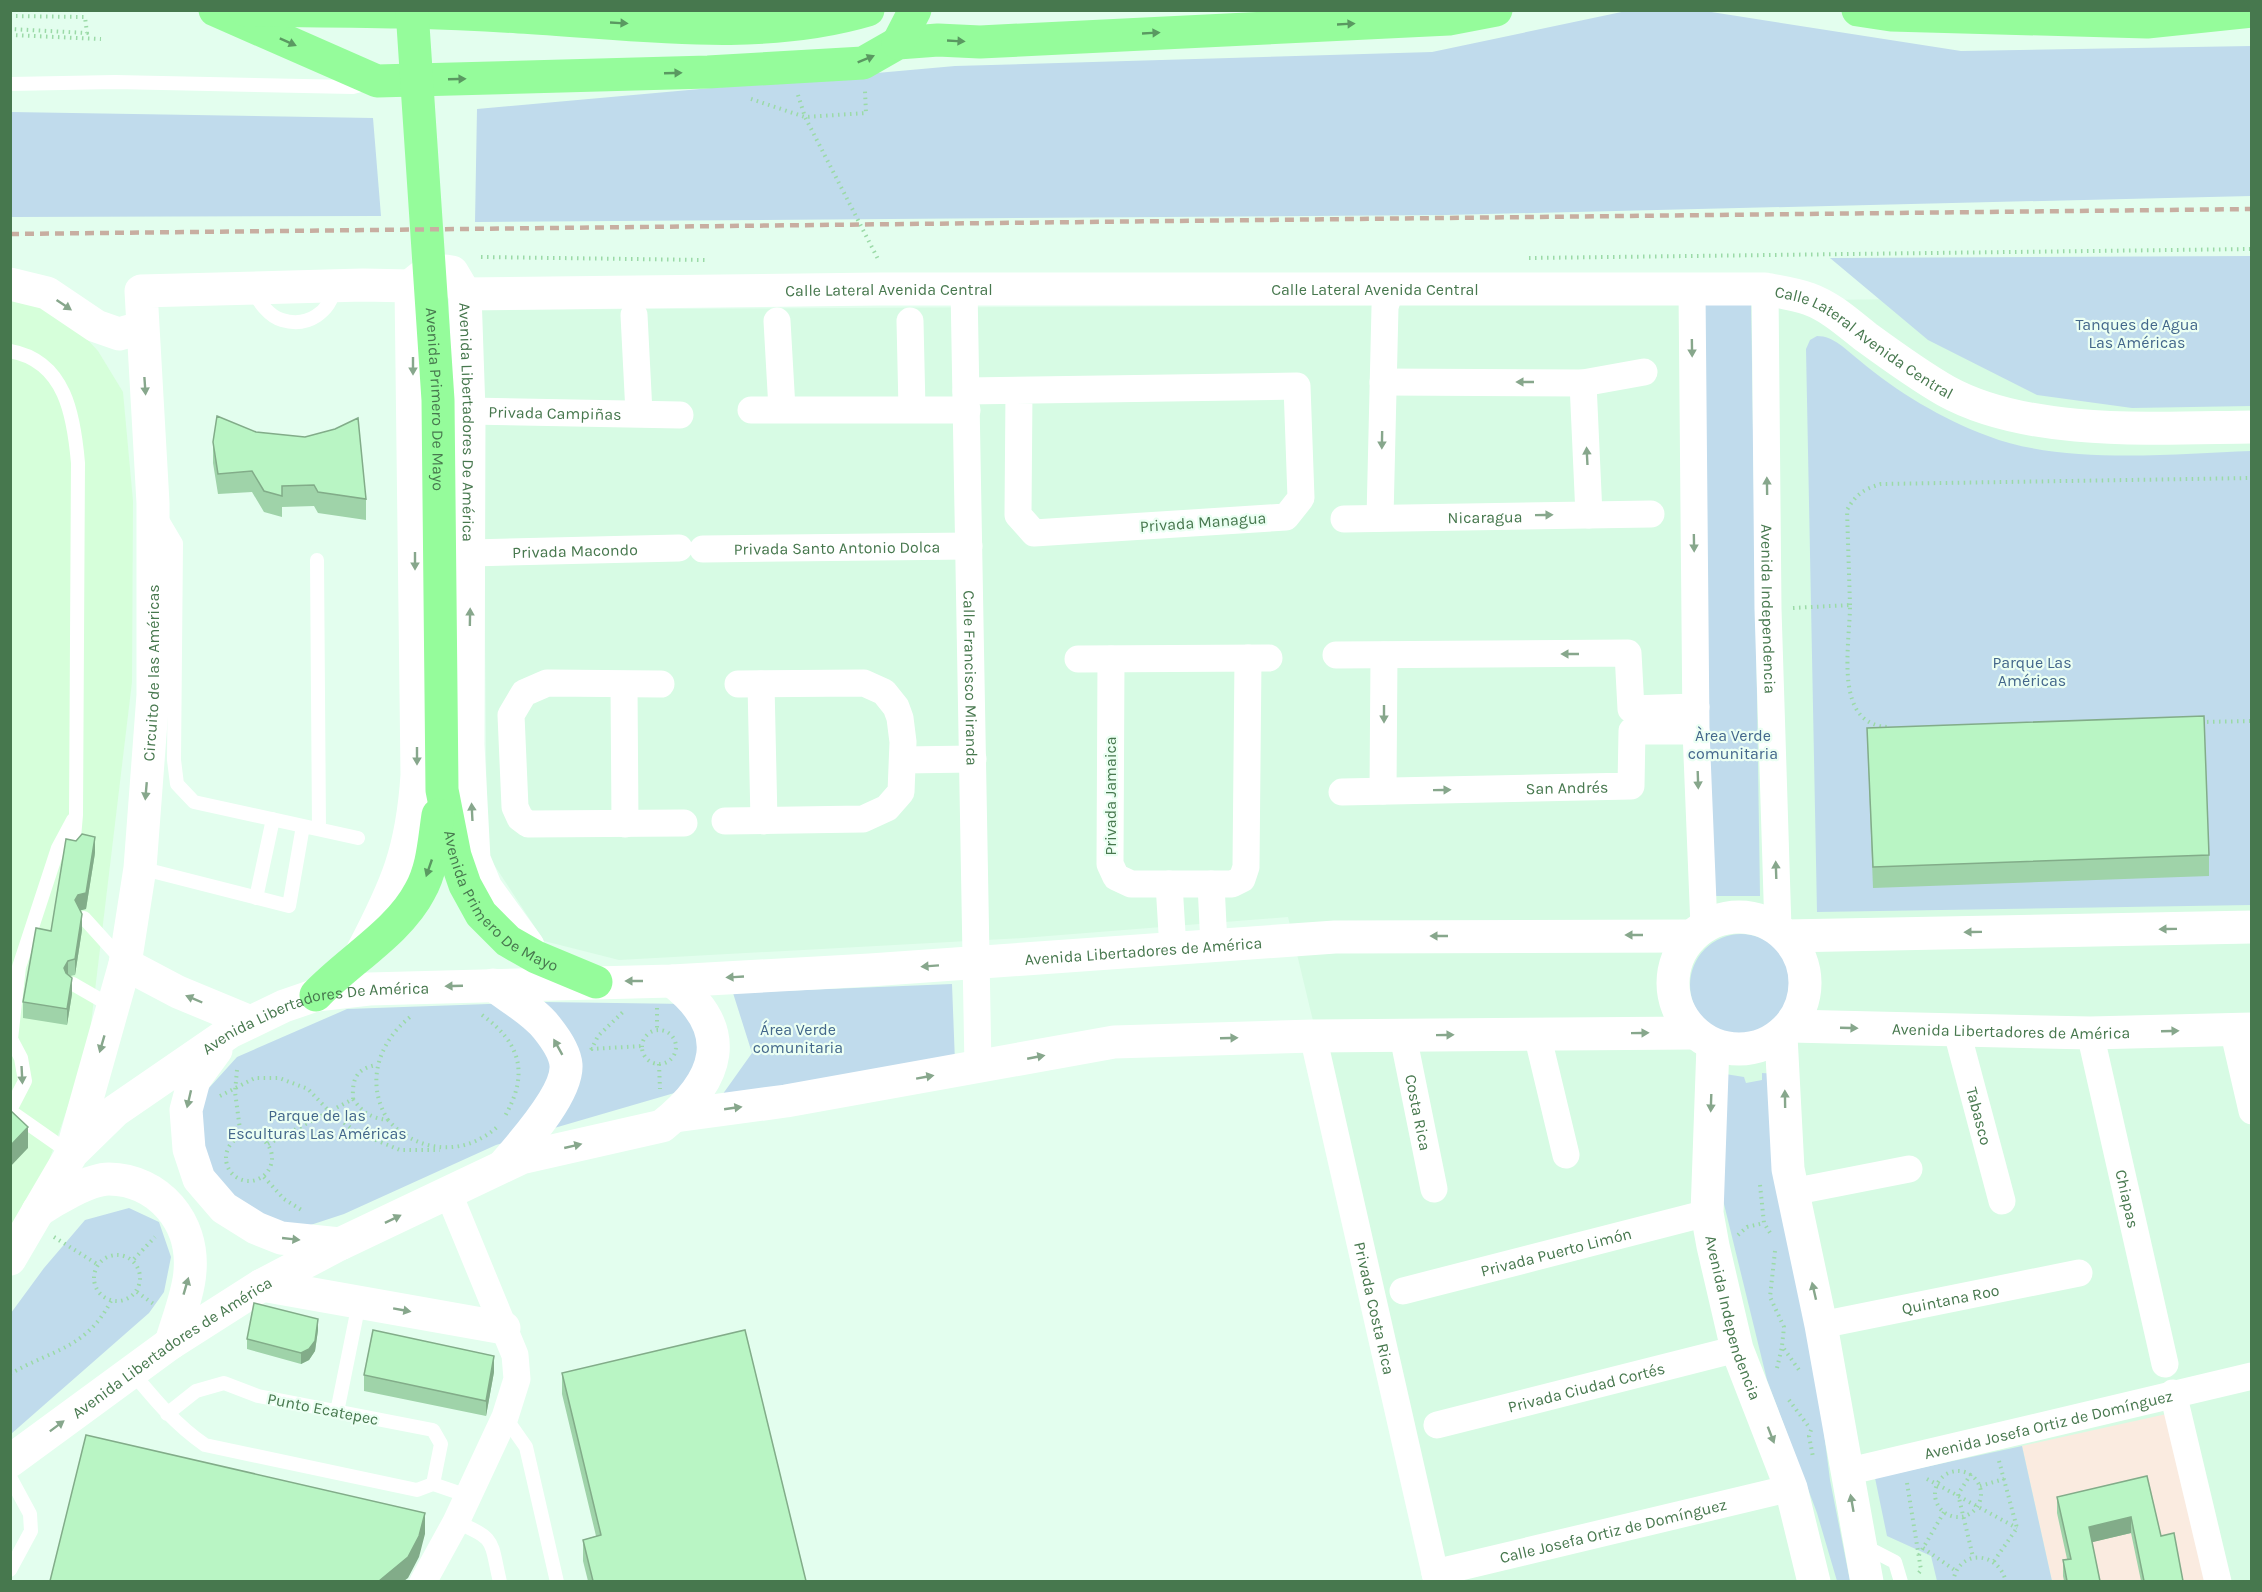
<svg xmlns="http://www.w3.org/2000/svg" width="2262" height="1592" font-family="Karla,sans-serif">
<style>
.residential{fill:#d7fbe4}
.commercial{fill:#d6ffda}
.education{fill:#faebe0}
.green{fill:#c0dbec}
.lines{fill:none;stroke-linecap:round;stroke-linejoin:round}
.path{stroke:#9bdaa7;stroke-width:4;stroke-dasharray:1.5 4.5;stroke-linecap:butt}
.lane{stroke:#fff;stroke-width:14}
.street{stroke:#fff;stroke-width:27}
.secondary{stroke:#fff;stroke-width:33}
.highway{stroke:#95fc9b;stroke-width:33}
.rail{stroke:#c8aea1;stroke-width:4.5;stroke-dasharray:9 6;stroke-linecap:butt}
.wall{fill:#9fd3a9}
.shaded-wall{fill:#82ac89}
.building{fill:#b9f5c4;stroke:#82ac89;stroke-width:1.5}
.oneway{fill:#5a9961}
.oneway2{fill:#87a78c}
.labels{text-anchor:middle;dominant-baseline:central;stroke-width:4.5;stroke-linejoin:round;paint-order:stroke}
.street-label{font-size:16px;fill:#47784e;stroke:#ebfff3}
.park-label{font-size:16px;fill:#43678b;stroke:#ebfff3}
</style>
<rect width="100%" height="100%" fill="#e3feee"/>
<!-- residential -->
<path class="residential" d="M2251,295V1581H1448L1288,917L1023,938L619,960L544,941L487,854L482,310L1410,305Z"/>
<!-- commercial -->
<path class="commercial" d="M10,299L42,307L73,324L98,351L123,392L133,501L132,682L88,1049L43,1178L11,1234Z"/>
<!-- education -->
<path class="education" d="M2171,1413L2208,1581H2052L2022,1446Z"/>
<!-- green -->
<path class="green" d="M1631,10L1705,11L1961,51L2251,46V196L1446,215L475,222L477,109L955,66L1432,52Z
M11,112L373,118L381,216L11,217Z
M2251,256V406L2132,408L2037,395L1928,340L1830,258Z
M1751,298L1760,896H1710L1700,299Z
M1817,336C1834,336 1846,350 1859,360C1897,392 1942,419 1988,436C2062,465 2173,454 2251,451V905L1817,912L1806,349L1810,340Z
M1690 985a51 51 0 1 1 102 0a51 51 0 1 1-102 0Z
M952,984L955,1062L720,1098L752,1053L733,993Z
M544,1002L687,1004L712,1030L695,1087L496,1145L344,1214L280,1235L209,1185L189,1110L237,1057L347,1009Z
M1719,1073L1744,1077L1746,1083L1762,1080V1073L1778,1074L1830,1480L1850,1581H1837L1817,1513L1767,1380L1723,1200Z
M129,1208L159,1222L171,1257L164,1292L149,1313L11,1434V1313L44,1268L85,1220Z
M2022,1446L2052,1581H1937L1931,1556L1887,1536L1875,1478Z"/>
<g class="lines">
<!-- path -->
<path class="path" d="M10,16L85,17L87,33L10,29
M10,35L101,39
M798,95L805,117L879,261
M751,99L805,117L866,113L865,91
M481,257L706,260
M1529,258L2252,249
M1850,605L1847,510C1856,494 1864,489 1881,484L2252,478
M1793,608L1850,605C1850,645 1832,728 1891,727
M2201,722L2252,721
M657,1008V1031
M482,1015C521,1043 529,1074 505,1116
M642 1047a17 17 0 1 1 34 0a17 17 0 1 1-34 0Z
M591,1049L642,1046
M591,1050L598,1036L624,1011
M659,1064L660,1089
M237,1070L235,1092L241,1137
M220,1096L255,1078H279L308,1089L329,1111L356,1132L400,1150H440
M353,1099C363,1113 371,1118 388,1120C417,1153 464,1157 497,1127
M388,1120C365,1083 378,1043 410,1017
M226 1158a23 23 0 1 1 46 0a23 23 0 1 1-46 0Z
M268,1144L353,1099C352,1079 356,1069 376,1065
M264,1177L284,1199L303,1211
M1760,1185L1764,1223L1772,1236
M1738,1235L1747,1227L1764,1223
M54,1237L97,1264
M1775,1251L1770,1297L1784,1327L1782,1346L1799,1370
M94 1278a23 23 0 1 1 46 0a23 23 0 1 1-46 0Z
M134,1259L155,1237
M137,1292L155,1305
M1777,1368L1782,1347
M10,1374C53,1349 86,1349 111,1301
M1789,1400L1809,1427
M1811,1430L1809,1436L1813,1457
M1935 1494a23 23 0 1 1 46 0a23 23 0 1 1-46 0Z
M1971,1474L1958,1494L1973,1557
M1927,1479L2017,1528
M1907,1483L1921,1570L1917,1575
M1980,1486L2004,1479
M1923,1548L1956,1571
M1919,1555L1944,1512
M1994,1561L2017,1528L1999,1461
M1953,1582C1958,1548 1999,1551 2006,1582"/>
<!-- lane -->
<path class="lane" d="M10,84L115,82L353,87L365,84
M252,290C259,301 268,316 282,320C308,328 330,312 335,287
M10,351C66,361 74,417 78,463L76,815L73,849
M160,516L176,543L174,760L177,784L194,802L358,838
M317,560L319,829
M140,868L289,906L303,826
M256,898L273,819
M84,918L122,960
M73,984L113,1007
M10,1110L25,1081L21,1058L11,1039L19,967L58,848L73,820
M10,1111L70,1153
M132,1372C155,1400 176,1425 205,1445L417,1490L433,1484L441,1444L433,1430L258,1396L224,1383L196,1391L167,1414
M337,1412L359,1303
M505,1417L526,1447L557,1582
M10,1477L30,1514L31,1531L10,1570
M433,1484L468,1496
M456,1522C497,1539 490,1540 500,1582
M1862,1545L1895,1562L1901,1582"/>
<!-- street -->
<g class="street">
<path id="s1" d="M964,288L978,1068"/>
<path id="s2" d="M1765,289L1768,609L1778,929"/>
<path d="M1692,290L1696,731L1704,927"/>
<path d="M634,315L639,413"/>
<path d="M777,321L782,409"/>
<path d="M910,321L912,409"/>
<path d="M1383,382L1583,383L1644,372"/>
<path d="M1583,383L1589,515"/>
<path d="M966,391L1297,386L1301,498L1286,517L1034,533L1018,515L1019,391"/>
<path d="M751,410H967"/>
<path id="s3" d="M469,411L680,415"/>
<path d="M1380,518L1385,307L1391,288"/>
<path id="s4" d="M1344,519L1651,514"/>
<path id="s5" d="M703,549L969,546"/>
<path id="s6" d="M471,553L679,548"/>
<path d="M1336,655L1628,653L1631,709L1696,707"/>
<path d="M1078,659L1269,658"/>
<path d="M1111,659L1110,864L1116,877L1131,884H1232L1242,879L1246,867L1248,658"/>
<path d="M661,684L547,683L524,693L511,715L515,807L520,818L528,824L684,823"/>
<path d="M761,684L764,821"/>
<path d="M624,685L625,824"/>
<path d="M903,760L973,759"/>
<path d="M1383,791L1384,655"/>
<path id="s7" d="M1342,792L1631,786L1632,731H1696"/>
<path d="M725,821L863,819L887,808L901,792L903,742L900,718L896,707L884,692L864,683L738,684"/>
<path d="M1169,884L1173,949"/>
<path d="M1211,884L1214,946"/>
<path d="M2233,1029L2252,1111"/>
<path id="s8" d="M1957,1032L2002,1201"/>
<path id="s9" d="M2090,1033L2165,1364"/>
<path d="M1537,1034L1566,1155"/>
<path id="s10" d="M1313,1036L1437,1582"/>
<path id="s11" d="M1403,1036L1434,1189"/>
<path d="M1792,1192L1909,1169"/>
<path id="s12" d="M1403,1291L1707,1213"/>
<path id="s13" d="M1821,1325L2079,1273"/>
<path d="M2173,1393L2218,1582"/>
<path id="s14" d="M1437,1425L1737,1349"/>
<path id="s15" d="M1846,1472L2252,1376"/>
<path id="s16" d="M1435,1573L1791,1488"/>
<path d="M423,1582L456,1522L505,1417L517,1379L515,1355L448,1192"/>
</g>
<!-- secondary -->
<g class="secondary">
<path d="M10,284L47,293L96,326L119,334L141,328"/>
<path id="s17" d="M465,294L880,289H1765C1780,292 1795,294 1809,299C1831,307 1848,323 1866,337C1892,356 1918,375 1946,391C2029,437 2159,428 2252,427"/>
<circle cx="1739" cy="983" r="66"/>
<path d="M1786,936L2252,927"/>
<path id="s18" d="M362,952C397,885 412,851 417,775L411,286C423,273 434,268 452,272L465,294L469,411L468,745L474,859L486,888L528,946"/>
<path d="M125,964L178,992L248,1021"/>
<path d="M493,985C510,998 534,1011 547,1028C555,1038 565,1052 566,1065C568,1094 521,1145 503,1166"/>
<path id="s19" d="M1791,1026L2090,1033L2252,1029"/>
<path d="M1781,1036L1788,1169L1821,1325L1867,1582"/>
<path id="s20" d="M1713,1045L1707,1213L1713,1246L1737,1349L1791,1488L1814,1582"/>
<path d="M216,1050L194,1080L186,1110L189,1149L199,1179L224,1208L256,1228L281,1238L340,1244"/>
<path d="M675,1116L786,1101L1114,1042L1313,1036L1695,1033"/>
<path id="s21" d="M72,1152L125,964L140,868L153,695V503L141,291L363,285L411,286"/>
<path d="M38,1211C54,1200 89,1179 109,1179C159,1180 194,1222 190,1271C189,1292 177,1322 171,1343"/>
<path id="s22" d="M10,1259L72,1153L115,1111L230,1032L284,1006L316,995L369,989L672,981L870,970L1335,937L1692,936"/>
<path d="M262,1285L504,1328"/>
<path id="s23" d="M10,1461L171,1343L262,1285L340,1244L521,1158L662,1126C720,1080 736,1030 672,981"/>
</g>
<!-- highway -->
<g class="highway">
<path d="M215,10L377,81L708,72L863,63L898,43L938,40L980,42L1449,19L1496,10"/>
<path d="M245,10C337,11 428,11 519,17C633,23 756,43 868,10"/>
<path id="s24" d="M412,10L438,400L442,790L455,856L465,885L481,914L508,941L536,957L596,982"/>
<path d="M1858,10L1891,15L2147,22L2252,11"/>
<path d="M898,43L915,10"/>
<path d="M316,995C348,961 399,932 420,891C433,868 434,841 438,815"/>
</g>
<!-- rail -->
<path class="rail" d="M10,234L2252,209"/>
</g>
<!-- wall -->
<path class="wall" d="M213,442L366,499V520L318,513L314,506L282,507V517L264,512L252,492L218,494L213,463Z
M1867,728L2209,855V876L1873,888Z
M95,853L86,909L81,910L82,930L75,975L70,976L72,994L67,1025L23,1018V1002L51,931Z
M318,1330L315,1351L309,1360L301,1364L247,1349V1339Z
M494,1372L486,1416L364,1391V1375Z
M562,1373L806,1581H588L583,1561V1540L596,1536L562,1394Z
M2147,1476L2161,1536L2183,1581H2141L2131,1533L2092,1542L2100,1581H2064L2063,1576V1560L2067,1559L2057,1513V1497Z"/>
<!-- shaded-wall -->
<path class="shaded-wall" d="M95,837V853L86,909L78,911L75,900L78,895Z
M82,914V930L75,975V959Z
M68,961V977L64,983V968Z
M72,978V994L67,1025V1009Z
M28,1127V1148L10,1167V1146Z
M318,1319V1330L315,1351L309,1360L301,1364V1353Z
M494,1356V1372L486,1416V1401Z
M425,1513V1534L419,1557L408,1578L404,1581H379Z
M2131,1517V1533L2089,1543V1527Z"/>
<!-- building -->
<path class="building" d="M217,416L256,432L305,437L335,429L358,418L366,499L318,492L314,485L282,486V496L264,491L252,471L218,474L213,442Z
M2204,716L2209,855L1873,867L1867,728Z
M82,834L95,837L86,893L78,895L75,900L82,914L75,959L68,961L64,968L66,973L72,978L67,1009L23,1002L36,928L51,931L66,839L76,841Z
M10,1110L28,1127L10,1146Z
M254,1303L318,1319L315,1341L309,1349L301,1353L247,1339Z
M373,1330L494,1356L486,1401L364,1375Z
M745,1330L806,1581H593L583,1540L601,1535L562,1373Z
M86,1435L425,1513L419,1536L408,1557L379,1581H50Z
M2147,1476L2161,1536L2174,1533L2183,1581H2144L2131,1517L2089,1527L2100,1581H2067L2063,1560L2071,1559L2057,1497Z"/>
<!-- one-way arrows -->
<defs><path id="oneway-solid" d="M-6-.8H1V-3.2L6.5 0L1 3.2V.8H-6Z" transform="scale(1.5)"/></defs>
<g class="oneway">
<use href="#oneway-solid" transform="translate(619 23) rotate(3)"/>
<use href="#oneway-solid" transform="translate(1346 24) rotate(-3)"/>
<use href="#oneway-solid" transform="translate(1151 33) rotate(-3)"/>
<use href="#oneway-solid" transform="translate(956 41) rotate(3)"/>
<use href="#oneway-solid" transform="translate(288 42) rotate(24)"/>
<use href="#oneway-solid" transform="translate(866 59) rotate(-22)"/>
<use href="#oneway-solid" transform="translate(673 73) rotate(-2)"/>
<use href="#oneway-solid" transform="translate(457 79) rotate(-2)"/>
<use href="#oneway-solid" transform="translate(429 868) rotate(109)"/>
</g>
<g class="oneway2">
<use href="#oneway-solid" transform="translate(64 305) rotate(34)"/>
<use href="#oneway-solid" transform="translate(1692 348) rotate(89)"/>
<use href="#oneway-solid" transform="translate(413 366) rotate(90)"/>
<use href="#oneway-solid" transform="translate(1525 382) rotate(-180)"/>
<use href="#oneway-solid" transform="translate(145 386) rotate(86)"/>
<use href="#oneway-solid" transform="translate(1382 440) rotate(91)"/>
<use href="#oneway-solid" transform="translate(1587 456) rotate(-93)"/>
<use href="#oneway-solid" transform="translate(1767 486) rotate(-91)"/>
<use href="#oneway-solid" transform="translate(1544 515) rotate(-1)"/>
<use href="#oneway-solid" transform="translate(1694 543) rotate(89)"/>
<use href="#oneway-solid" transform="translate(415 561) rotate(90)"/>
<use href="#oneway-solid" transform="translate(470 617) rotate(-89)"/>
<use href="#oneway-solid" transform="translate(1570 654) rotate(180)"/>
<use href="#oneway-solid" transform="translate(1384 714) rotate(90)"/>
<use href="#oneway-solid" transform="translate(417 756) rotate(90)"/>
<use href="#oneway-solid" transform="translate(1698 780) rotate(88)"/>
<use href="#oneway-solid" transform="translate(1442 790) rotate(-1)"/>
<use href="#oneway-solid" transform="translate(146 791) rotate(95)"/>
<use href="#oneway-solid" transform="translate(472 812) rotate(-93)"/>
<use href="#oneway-solid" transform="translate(1776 870) rotate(-92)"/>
<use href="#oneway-solid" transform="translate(2168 929) rotate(179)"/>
<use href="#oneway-solid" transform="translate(1973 932) rotate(179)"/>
<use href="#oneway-solid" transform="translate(1634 935) rotate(180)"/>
<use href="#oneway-solid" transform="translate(1439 936) rotate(180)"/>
<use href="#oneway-solid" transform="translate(930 966) rotate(176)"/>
<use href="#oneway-solid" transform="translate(735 977) rotate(177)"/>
<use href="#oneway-solid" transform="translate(634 981) rotate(180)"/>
<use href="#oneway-solid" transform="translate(454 986) rotate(178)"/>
<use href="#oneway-solid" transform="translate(194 999) rotate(-157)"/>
<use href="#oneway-solid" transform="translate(1849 1028) rotate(2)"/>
<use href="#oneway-solid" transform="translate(2170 1031) rotate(-2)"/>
<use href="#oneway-solid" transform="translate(1640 1033) rotate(-1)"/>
<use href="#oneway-solid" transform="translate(1445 1035) rotate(-1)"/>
<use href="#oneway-solid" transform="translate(1229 1038) rotate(-2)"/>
<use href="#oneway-solid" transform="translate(102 1044) rotate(106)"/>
<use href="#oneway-solid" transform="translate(558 1047) rotate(-119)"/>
<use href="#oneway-solid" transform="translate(1036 1057) rotate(-11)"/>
<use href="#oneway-solid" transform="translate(22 1075) rotate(87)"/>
<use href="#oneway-solid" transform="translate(925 1077) rotate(-10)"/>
<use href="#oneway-solid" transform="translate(189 1099) rotate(103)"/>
<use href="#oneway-solid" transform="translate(1785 1099) rotate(-91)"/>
<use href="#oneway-solid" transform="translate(1711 1103) rotate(92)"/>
<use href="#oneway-solid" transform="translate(733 1108) rotate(-8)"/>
<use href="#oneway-solid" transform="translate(573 1146) rotate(-13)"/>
<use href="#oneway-solid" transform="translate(393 1219) rotate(-26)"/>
<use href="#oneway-solid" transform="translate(291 1239) rotate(6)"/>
<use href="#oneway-solid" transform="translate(186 1286) rotate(-74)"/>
<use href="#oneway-solid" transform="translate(1814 1291) rotate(-103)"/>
<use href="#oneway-solid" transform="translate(402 1310) rotate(10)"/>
<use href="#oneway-solid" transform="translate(57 1426) rotate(-37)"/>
<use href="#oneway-solid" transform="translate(1771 1435) rotate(69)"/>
<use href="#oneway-solid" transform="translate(1852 1503) rotate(-100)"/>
</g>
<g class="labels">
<!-- street labels -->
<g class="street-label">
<text stroke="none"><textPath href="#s17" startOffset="424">Calle Lateral Avenida Central</textPath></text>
<text stroke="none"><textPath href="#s17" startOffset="910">Calle Lateral Avenida Central</textPath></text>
<text stroke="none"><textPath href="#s17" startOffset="1414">Calle Lateral Avenida Central</textPath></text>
<text stroke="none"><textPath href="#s24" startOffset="390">Avenida Primero De Mayo</textPath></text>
<text stroke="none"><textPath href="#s3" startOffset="86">Privada Campiñas</textPath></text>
<text stroke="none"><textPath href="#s18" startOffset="876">Avenida Libertadores De América</textPath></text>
<text stroke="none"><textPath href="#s4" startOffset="141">Nicaragua</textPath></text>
<text transform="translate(1203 522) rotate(-4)">Privada Managua</text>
<text stroke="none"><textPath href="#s5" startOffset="134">Privada Santo Antonio Dolca</textPath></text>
<text stroke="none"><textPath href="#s6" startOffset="104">Privada Macondo</textPath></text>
<text stroke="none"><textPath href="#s2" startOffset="320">Avenida Independencia</textPath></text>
<text stroke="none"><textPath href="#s21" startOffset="488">Circuito de las Américas</textPath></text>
<text stroke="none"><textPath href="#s1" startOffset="390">Calle Francisco Miranda</textPath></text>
<text stroke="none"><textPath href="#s7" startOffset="225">San Andrés</textPath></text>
<text transform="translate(1110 796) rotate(-90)">Privada Jamaica</text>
<text stroke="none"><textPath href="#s24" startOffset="914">Avenida Primero De Mayo</textPath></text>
<text stroke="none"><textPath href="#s22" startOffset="1245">Avenida Libertadores de América</textPath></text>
<text stroke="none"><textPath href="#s22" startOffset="410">Avenida Libertadores De América</textPath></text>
<text stroke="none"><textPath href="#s19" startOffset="220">Avenida Libertadores de América</textPath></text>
<text stroke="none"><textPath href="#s11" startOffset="78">Costa Rica</textPath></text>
<text stroke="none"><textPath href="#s8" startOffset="87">Tabasco</textPath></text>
<text stroke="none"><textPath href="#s9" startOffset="170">Chiapas</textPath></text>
<text stroke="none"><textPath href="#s12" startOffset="158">Privada Puerto Limón</textPath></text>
<text stroke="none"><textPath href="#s13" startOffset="132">Quintana Roo</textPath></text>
<text stroke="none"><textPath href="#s10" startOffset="279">Privada Costa Rica</textPath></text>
<text stroke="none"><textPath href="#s20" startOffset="276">Avenida Independencia</textPath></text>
<text stroke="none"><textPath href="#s23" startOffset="198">Avenida Libertadores de América</textPath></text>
<text stroke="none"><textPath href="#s14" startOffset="154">Privada Ciudad Cortés</textPath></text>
<text transform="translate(323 1409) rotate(11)">Punto Ecatepec</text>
<text stroke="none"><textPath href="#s15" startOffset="208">Avenida Josefa Ortiz de Domínguez</textPath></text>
<text stroke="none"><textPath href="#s16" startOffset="183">Calle Josefa Ortiz de Domínguez</textPath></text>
</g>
<!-- park labels -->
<g class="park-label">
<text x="2137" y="324">Tanques de Agua<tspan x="2137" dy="18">Las Américas</tspan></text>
<text x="2032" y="662">Parque Las<tspan x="2032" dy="18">Américas</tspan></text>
<text x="1733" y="735">Àrea Verde<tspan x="1733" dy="18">comunitaria</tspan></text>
<text x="798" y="1029">Área Verde<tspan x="798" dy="18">comunitaria</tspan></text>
<text x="317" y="1115">Parque de las<tspan x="317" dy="18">Esculturas Las Américas</tspan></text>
</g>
</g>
<!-- border -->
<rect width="2262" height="1592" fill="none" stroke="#47784e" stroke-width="24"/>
</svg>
